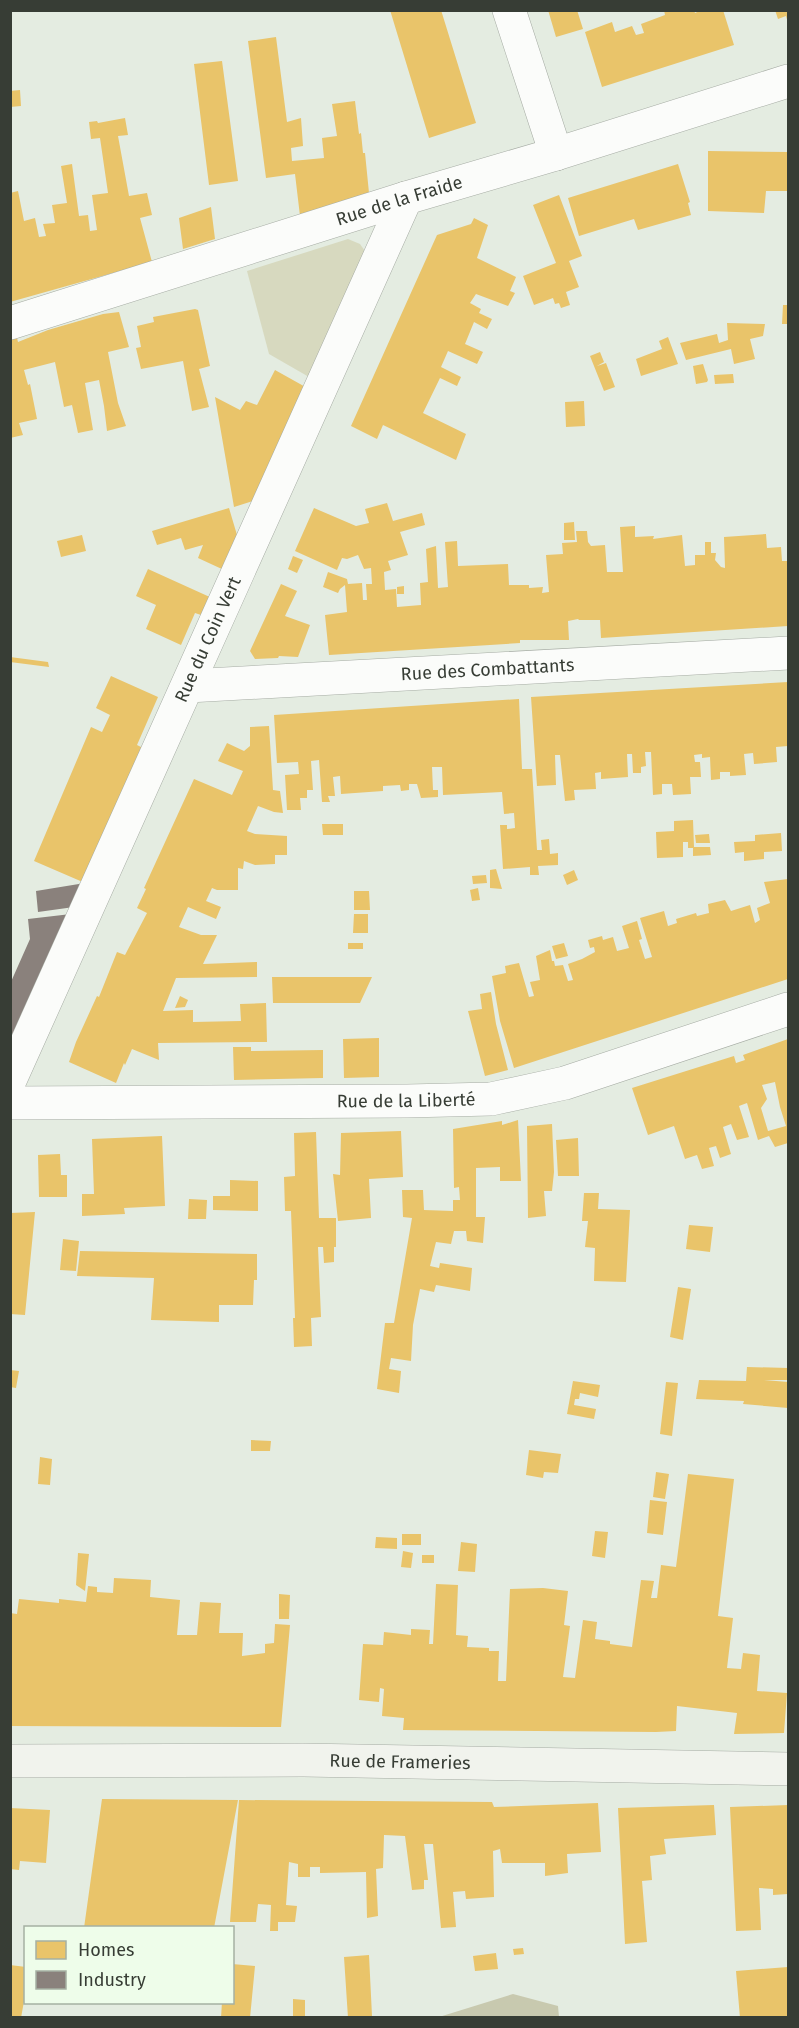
<svg xmlns="http://www.w3.org/2000/svg" width="799" height="2028" font-family="'Fira Sans',sans-serif">
<style>
.green{fill:#d7d9bf}
.forest{fill:#c8c9af}
.homes{fill:#e9c46a;fill-rule:evenodd}
.industry{fill:#8a817c}
.lines{fill:none;stroke-linecap:round;stroke-linejoin:round}
.street-casing{stroke:#a6aca4;stroke-width:34}
.secondary-casing{stroke:#a6aca4;stroke-width:34}
.street{stroke:#fbfcfa;stroke-width:33}
.secondary{stroke:#f1f3ed;stroke-width:33}
.labels{text-anchor:middle;dominant-baseline:central;stroke-width:6;stroke-linejoin:round;paint-order:stroke}
.street-label{font-size:18px;fill:#373d35;stroke:#eefdea}
</style>
<rect width="100%" height="100%" fill="#e4ece1"/>
<!-- green -->
<path class="green" d="M348,239L360,244L367,254L309,377L269,354L247,271Z"/>
<!-- forest -->
<path class="forest" d="M513,1994L558,2006L559,2017H439Z"/>
<!-- homes -->
<path class="homes" d="M390,10H441L476,123L429,138Z
M548,10H577L583,29L556,37Z
M664,10H694L695,13L702,10H723L734,45L602,87L585,32L612,22L615,32L632,26L636,35L644,33L641,24L665,15Z
M775,10H788V23L786,16L778,19Z
M276,37L287,122L301,118L303,146L291,148L292,161L324,158L322,138L337,136L332,104L355,101L359,134L361,133L363,153H365L369,193L300,216L295,174L266,178L248,41Z
M222,61L238,181L209,185L194,64Z
M20,90L21,106L10,107V91Z
M125,118L128,135L118,136L129,196L147,193L152,215L140,218L152,262L10,302V193L18,191L24,221L35,218L39,237L46,236L43,224L55,223L52,205L67,203L61,166L72,164L79,216L88,215L90,231L97,230L92,195L108,193L100,138L91,139L89,122L97,121L98,123Z
M708,151L788,152V191H766L764,213L708,211Z
M678,164L690,202L688,203L691,215L638,230L634,219L579,236L568,198Z
M559,195L582,256L569,261L579,287L566,292L570,305L561,308L559,303L555,304L553,298L534,305L523,276L556,263L533,205Z
M211,207L215,239L183,249L179,218Z
M474,218L488,225L477,258L516,277L510,291L515,293L508,306L476,294L470,303L481,309L479,313L492,319L487,329L474,322L465,344L483,352L477,364L448,351L441,367L461,377L457,386L440,378L423,413L466,434L456,460L383,425L377,439L351,426L437,235L471,224Z
M783,305H788V324H782Z
M195,309L198,310L210,366L199,369L209,407L192,411L183,361L141,369L136,348L141,347L137,326L154,322L153,317Z
M119,312L129,347L108,352L118,403L126,426L107,431L104,406L99,380L85,383L93,430L78,433L72,405L64,407L55,362L24,370L28,385L30,384L37,419L19,423L23,435L10,438V340L17,338L18,342L48,330L103,314Z
M727,323L765,324L763,336L750,339L755,359L734,364L731,349L686,360L680,343L717,334L719,343L728,340Z
M668,337L678,364L641,376L636,359L662,349L659,341Z
M600,352L604,362L597,366L606,363L615,387L604,391L590,356Z
M703,364L708,380L707,382L696,384L693,366Z
M275,370L309,389L256,500L234,507L215,397L240,410L246,401L257,405Z
M733,374L734,383L715,384L714,375Z
M584,401L585,426L566,427L565,402Z
M387,503L393,521L422,513L425,525L400,532L408,555L388,561L391,570L384,572L385,590L396,589L397,607L421,605L420,583L428,582L426,549L436,546L438,588L448,587L445,542L457,541L458,566L508,564L509,585H529V588L543,587L542,593L549,592L546,555L563,554L562,543L577,542L576,531H587L588,542L591,546L605,545L607,572H623L620,527L635,526V537L654,536L653,539L682,535L685,566L695,565V555H705V542H711V553H716L715,560L721,567L725,568L724,537L766,534L767,548L781,547L782,561H788V626L601,638L600,620H579L578,619L568,621L569,640H520V643L329,655L325,615L347,612L345,585L340,589L338,593L323,587L328,572L347,579L348,584L362,583L363,600H367L366,584H372L371,568L364,569L358,555L347,559L342,558L337,570L295,551L314,508L356,526L369,523L365,509Z
M229,508L237,535L224,570L198,558L203,545L185,550L181,538L157,545L152,531Z
M574,522L575,540H564V523Z
M82,535L86,551L61,557L57,541Z
M293,556L303,560L297,573L288,569Z
M148,569L212,598L204,616L195,613L181,645L146,629L156,605L136,596Z
M281,584L297,591L285,616L310,625L298,657L279,656L278,658L255,659L250,651Z
M404,586V594H397V587Z
M10,657L48,662L49,667L10,662Z
M111,676L158,697L137,745L145,749L85,883L34,861L91,727L102,732L110,715L96,708Z
M788,682V746L776,747L777,762L754,764L753,753L744,754L746,775L730,776V772H720V779L711,780L710,757L702,758V754L694,755L695,762H700L701,777H690L691,794L673,795L672,784H662V794L653,795L651,752H645L646,766L641,767V773H633L632,754H627L628,777L601,779V772L595,773L596,789L574,790L575,800L565,801L560,755H555L556,785L537,786L531,697Z
M519,699L522,769H532L537,850H542L541,840L549,839L550,854L558,853V865L538,866L539,875H530V867L503,869L500,825H507V829L515,828L514,813L504,814L502,792L443,795L442,767H432L433,790H438V797L421,798L417,784H409V790L401,791L400,785L383,786V791L341,794L340,776L333,777L335,796H328L330,802H322L319,760L311,761L313,790H307V798H300L301,810H287L285,775L299,774L298,762L277,763L274,715Z
M269,726L273,790L280,791L283,813L274,812L258,806L247,831L255,834L287,836V855H275V864L255,865L244,861L243,869L238,868V890H217L212,888L206,901L221,907L216,919L188,907L179,927L201,935H217L203,964L257,962V977L176,978L163,1011L193,1010V1022L241,1021L240,1004L266,1003L267,1042L158,1043L159,1060L132,1049L125,1065L124,1063L116,1083L69,1062L76,1042L97,996L99,997L117,952L125,955L147,913L137,908L146,889L144,888L194,779L232,795L243,771L218,761L227,743L244,751L250,746V727Z
M693,820L694,847H710L711,855L693,856V848H688V842H683V857L657,858L656,832L674,831V821Z
M322,824H343V835H323Z
M781,833L782,851L764,852V859L744,861V852L735,853L734,842L755,841V835Z
M709,834L710,843H696L695,835Z
M496,869L502,889L490,888V870Z
M574,870L578,880L567,885L563,875Z
M486,875L487,883L473,884L472,876Z
M788,879V979L514,1068L500,1021L492,976L506,973L505,966L519,963L529,997L534,996L530,982L540,980L536,956L550,950L552,961H554L555,966L563,965L568,981L573,980L568,964L582,959L595,952L594,947L590,948L588,940L602,936L603,940L613,937L617,951L629,948L622,926L637,921L642,939L639,940L645,959L652,957L640,918L664,911L668,926L677,923L676,919L696,913L697,916L709,913L708,904L725,900L731,911L750,905L755,923L760,920L757,908L770,903L764,882Z
M478,888L480,900L472,901L470,890Z
M354,891H369L370,910H354Z
M354,914H368V933H353Z
M348,943H363V949H348Z
M564,943L568,956L556,959L552,946Z
M272,977H372L360,1003H273Z
M491,992L496,1024L508,1070L485,1076L468,1011L482,1009L480,994Z
M180,996L188,1000L185,1007L175,1008Z
M379,1038V1077L344,1078L343,1039Z
M788,1039V1143L775,1147L769,1136L758,1140L747,1103L739,1106L749,1137L737,1140L731,1124L723,1127L731,1154L720,1158L716,1146L709,1148L714,1166L702,1169L697,1155L685,1159L674,1126L648,1135L632,1088L734,1056L736,1063L745,1060L743,1055ZM775,1082L780,1107L786,1126L768,1131L761,1108L767,1099L762,1085Z
M233,1047H251V1051L323,1050V1078L234,1080Z
M518,1120L521,1181H500V1167L476,1168V1217H485L483,1243L467,1241L466,1231H454L451,1244L436,1242L430,1266L439,1268L440,1263L472,1268L470,1291L436,1285L434,1292L420,1289L413,1325L411,1361L391,1358L389,1369L401,1371L399,1393L377,1389L385,1323H394L412,1218L403,1217L402,1190H423L424,1210L453,1211V1200H460L459,1187L454,1188L453,1129L502,1121V1125Z
M552,1124L554,1172L552,1191H544L546,1216L528,1218L527,1126Z
M401,1131L403,1177L369,1179L371,1218L338,1221L333,1174L340,1175L341,1133Z
M316,1132L319,1218H336V1247H334V1262L324,1263L323,1247H318L321,1317L311,1318L312,1346L294,1347L293,1318H295L291,1211H285L284,1177L295,1176L294,1133Z
M162,1136L165,1206L124,1208L125,1214L82,1216V1194H94L92,1139Z
M578,1138L579,1176H558L556,1140Z
M60,1154L61,1175H67V1197H39L38,1155Z
M230,1180L258,1181V1211L213,1210V1196H230Z
M584,1193H599L598,1209L630,1210L626,1282L594,1281L595,1248L585,1247L588,1221H582Z
M189,1199L207,1200L206,1219H188Z
M35,1212L25,1315L10,1314V1213Z
M689,1225L713,1227L710,1252L686,1249Z
M63,1239L79,1241L76,1271L60,1270Z
M80,1251L257,1254V1280H254L253,1305H219V1322L151,1320L154,1278L77,1276Z
M678,1287L691,1289L683,1340L670,1337Z
M747,1367L788,1368V1380H764L788,1382V1408L743,1404L744,1401L696,1399L699,1380L746,1381Z
M10,1370L19,1371L16,1388L10,1387Z
M573,1381L600,1385L598,1397L580,1393L579,1399H575L574,1405L596,1409L594,1419L567,1414Z
M666,1382L678,1383L672,1436L660,1434Z
M251,1440L271,1441L270,1451H251Z
M529,1450L561,1454L558,1473L544,1472L543,1478L526,1475Z
M40,1457L52,1459L50,1485L38,1484Z
M656,1472L669,1474L665,1499L653,1497Z
M688,1474L734,1479L718,1616L733,1618L727,1668L741,1669L743,1653L760,1655L757,1691L787,1693L784,1733L734,1734L737,1713L677,1706L676,1731L656,1732L403,1730L404,1718L382,1716L384,1689L380,1688L379,1702L359,1700L363,1644L383,1645L384,1632L411,1635V1629L430,1630L429,1644H433L436,1584L458,1585L456,1635L468,1636L467,1647L489,1648V1651H499L498,1681H506L510,1589L543,1588L568,1591L564,1625L570,1626L563,1677L575,1678L583,1620L597,1622L595,1639L610,1641V1644L632,1647L641,1580L654,1581L651,1598H657L661,1565L676,1567Z
M650,1500L667,1502L663,1535L647,1533Z
M595,1531L608,1532L605,1558L592,1556Z
M402,1534H421V1545H402Z
M376,1537L397,1538V1549L375,1548Z
M461,1542L477,1544L475,1572L458,1571Z
M403,1551L413,1553L411,1568L401,1567Z
M78,1553L89,1554L85,1591L76,1585Z
M422,1555H434V1563H422Z
M114,1578L151,1580L150,1597L180,1600L177,1635H197L200,1602L221,1603L219,1633H243L242,1656L265,1653V1644L274,1643L275,1624L290,1625L281,1727L10,1726V1613L17,1614L19,1599L59,1603V1599L86,1602L88,1586L97,1587V1592L113,1593Z
M279,1594L290,1595L289,1619H279Z
M102,1799L238,1800L214,1928H84Z
M239,1800L492,1802L494,1807L598,1803L601,1852L567,1854L568,1873L545,1876V1863H502L500,1849L493,1851L494,1897L466,1899L465,1891L453,1892L456,1927L441,1928L433,1844H424L428,1880H424V1889L412,1890L405,1836L384,1835L383,1868L376,1869L378,1916L367,1918L366,1872L320,1873V1867H310V1877H298V1864L289,1862L286,1905L297,1906L295,1922H278V1931H270L271,1905L258,1904L256,1922H230Z
M714,1805L716,1835L664,1839L666,1854L650,1856L652,1880L642,1881L647,1942L625,1944L618,1808Z
M788,1805V1894L773,1895V1889L759,1888L761,1930L736,1931L730,1807Z
M10,1808L50,1810L46,1863L20,1861L19,1870L10,1869Z
M523,1948L524,1954L514,1955L513,1949Z
M496,1953L498,1969L475,1971L473,1956Z
M369,1955L372,2016L348,2018L344,1957Z
M232,1964L255,1966L250,2018H221L222,2002H232Z
M10,1965L26,1967V1990L21,2018H10Z
M788,1967V2018H740L736,1971Z
M293,1999L305,2000V2018H293Z"/>
<!-- industry -->
<path class="industry" d="M85,883L74,907L38,912L36,891Z
M71,914L16,1037L10,1035V984L30,939L28,919Z"/>
<g class="lines">
<!-- street casing -->
<g class="street-casing">
<g id="street">
<path d="M509,10L556,154"/>
<path id="s1" d="M10,323L406,198L556,154L788,81"/>
<path id="s2" d="M188,686L788,653"/>
<path id="s3" d="M10,1080L406,198"/>
<path id="s4" d="M10,1103L407,1101L491,1099L565,1083L788,1009"/>
</g>
</g>
<!-- secondary casing -->
<g class="secondary-casing">
<g id="secondary">
<path id="s5" d="M10,1761L303,1760L788,1769"/>
</g>
</g>
<!-- street -->
<use href="#street" class="street"/>
<!-- secondary -->
<use href="#secondary" class="secondary"/>
</g>
<g class="labels">
<!-- street labels -->
<g class="street-label">
<text stroke="none"><textPath href="#s1" startOffset="408">Rue de la Fraide</textPath></text>
<text stroke="none"><textPath href="#s3" startOffset="483">Rue du Coin Vert</textPath></text>
<text stroke="none"><textPath href="#s2" startOffset="300">Rue des Combattants</textPath></text>
<text stroke="none"><textPath href="#s4" startOffset="396">Rue de la Liberté</textPath></text>
<text stroke="none"><textPath href="#s5" startOffset="390">Rue de Frameries</textPath></text>
</g>
</g>
<!-- border -->
<rect width="799" height="2028" fill="none" stroke="#373d35" stroke-width="24"/>
<!-- legend -->
<rect x="24" y="1926" width="210" height="78" fill="#eefdea" stroke="#a5b0a2" stroke-width="1.5"/>
<rect x="36" y="1941" width="30" height="18" fill="#e9c46a" stroke="#a5b0a2" stroke-width="1.5"/>
<text x="78" y="1956" font-size="18" fill="#373d35">Homes</text>
<rect x="36" y="1971" width="30" height="18" fill="#8a817c" stroke="#a5b0a2" stroke-width="1.5"/>
<text x="78" y="1986" font-size="18" fill="#373d35">Industry</text>
</svg>
